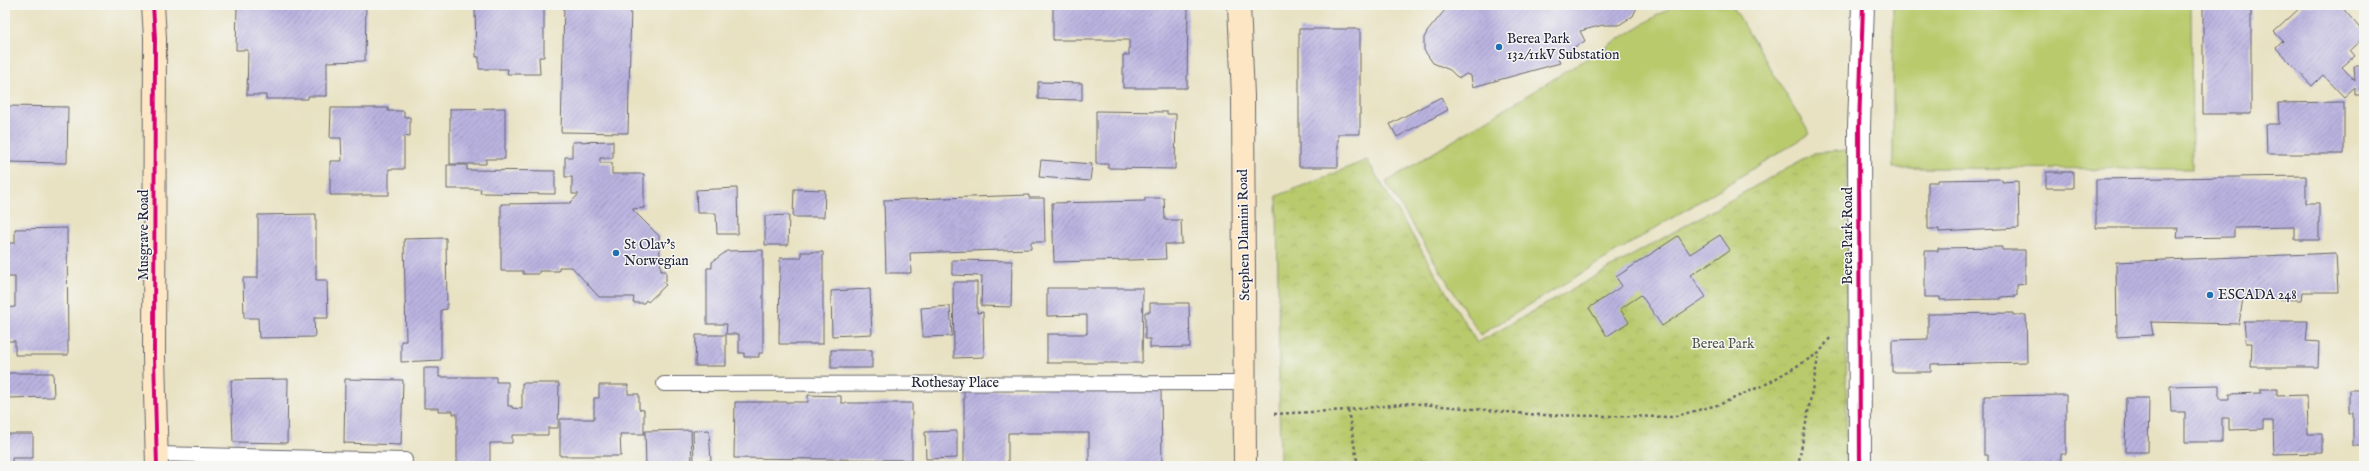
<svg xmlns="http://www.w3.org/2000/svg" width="2369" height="471" font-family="'IM FELL English',serif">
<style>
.park{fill:url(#park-crowns);stroke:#6e7654}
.garden{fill:#b9ca6d;stroke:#6e7654}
.building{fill:url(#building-hatch)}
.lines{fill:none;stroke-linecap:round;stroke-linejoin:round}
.lane-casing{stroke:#67656a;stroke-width:16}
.street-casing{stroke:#67656a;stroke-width:24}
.secondary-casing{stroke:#67656a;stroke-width:24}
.path{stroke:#67656a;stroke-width:2.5;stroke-dasharray:3 3;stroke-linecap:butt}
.lane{stroke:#fff;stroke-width:14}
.street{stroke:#fff;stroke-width:22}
.secondary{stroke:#fce6c4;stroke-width:22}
.cycleway-casing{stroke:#f6f6f2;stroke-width:6}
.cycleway{stroke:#d6006c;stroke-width:4}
.poi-dot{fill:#1f6fb2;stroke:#f6f6f2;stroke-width:1.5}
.labels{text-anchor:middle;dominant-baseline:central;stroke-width:3;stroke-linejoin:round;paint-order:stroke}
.poi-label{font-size:14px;fill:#22223b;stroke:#f6f6f2;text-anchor:start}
.street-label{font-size:14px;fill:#22223b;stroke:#f6f6f2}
.park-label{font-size:14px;fill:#4f544a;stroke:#f6f6f2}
</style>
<defs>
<pattern id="park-crowns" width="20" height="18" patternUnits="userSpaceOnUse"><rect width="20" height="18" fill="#b9ca6d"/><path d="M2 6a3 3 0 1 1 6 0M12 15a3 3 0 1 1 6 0" fill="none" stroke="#9fad5f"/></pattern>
<pattern id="building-hatch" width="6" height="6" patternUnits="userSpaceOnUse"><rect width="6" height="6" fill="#bab3e0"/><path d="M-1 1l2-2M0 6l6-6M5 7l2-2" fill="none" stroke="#9791b7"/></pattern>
</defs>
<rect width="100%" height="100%" fill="#f6f6f2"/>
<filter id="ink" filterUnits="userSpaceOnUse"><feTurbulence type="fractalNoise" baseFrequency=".025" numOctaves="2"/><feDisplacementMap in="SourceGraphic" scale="8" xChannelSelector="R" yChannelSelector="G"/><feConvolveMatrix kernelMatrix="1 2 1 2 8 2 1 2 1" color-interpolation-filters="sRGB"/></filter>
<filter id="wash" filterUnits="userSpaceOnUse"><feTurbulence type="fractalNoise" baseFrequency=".012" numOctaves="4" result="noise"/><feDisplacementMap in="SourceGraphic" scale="16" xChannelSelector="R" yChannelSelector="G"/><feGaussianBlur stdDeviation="0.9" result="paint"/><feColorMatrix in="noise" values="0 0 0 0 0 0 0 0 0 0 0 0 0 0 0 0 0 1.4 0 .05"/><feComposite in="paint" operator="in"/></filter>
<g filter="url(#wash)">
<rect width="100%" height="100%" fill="#e8e2c2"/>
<!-- park -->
<path class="park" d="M1847,150L1846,466H1280L1277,196L1367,160L1477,343L1814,153Z"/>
<!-- garden -->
<path class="garden" d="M1674,5H1732L1810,134L1480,335L1386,182Z
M1893,5H2191L2192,169L1893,168Z"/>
<g id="blocks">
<!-- building -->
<path class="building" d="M237,5H366L365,61L327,62V96H308V99H266V95H247L248,50H236Z
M475,5L544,6V57H539L540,74H507L508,69H479V57H476Z
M564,5H631L628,133L561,132Z
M1053,5H1188L1187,88H1123V55H1129V40H1053Z
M1449,5H1638L1633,16L1619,25H1603L1580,31L1585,41L1557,57L1560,63L1473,87L1471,76L1466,74L1460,78L1456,76L1450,70L1433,63L1424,50V38L1427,32Z
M2203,5H2251V114H2203Z
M2303,5H2340L2364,33V37L2350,50L2355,56L2342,67L2355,81L2354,66H2364V95H2355V87L2344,97L2323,75L2312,86L2276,48L2283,41L2274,32Z
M1299,29H1360V134H1338V167H1299Z
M1038,82L1082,83V100L1038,99Z
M1441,97L1448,110L1397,137L1390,124Z
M2344,102V154H2267L2266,124H2279L2278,103Z
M5,106L68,107L67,163L5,162Z
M331,108H388V111H404V117H410V137L404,136V169H389V195H330V161H342L341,138H330Z
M505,108V159H486V164H450V109Z
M1096,111L1167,112V114H1176L1175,169L1108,168V164H1096Z
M613,141V158H600V163H612V174H644V208L632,209L659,236L661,271H666V281L663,282L666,285L648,302L646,300L644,303H633L634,297H599L572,267H559V271H539V274H523V271H501V204L570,203L579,194H572V177H565V157H572V142Z
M1041,160L1092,164L1090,181L1039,177Z
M447,165H467V170L555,171V194L480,193L481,189H447Z
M2046,172H2073V188H2046Z
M2306,176V203H2319V240H2295V227L2234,228V237L2177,238L2178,228H2096V179Z
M2002,179V182L2018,181L2019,228L1939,232V229H1928V182H1938V180Z
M737,188L738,234H717L716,213H697L696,190Z
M794,189L825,190L824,217H793Z
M1029,195V198H1044L1045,242H1031V249L910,253L911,273H886L884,200Z
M1145,198H1164L1165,220H1181L1182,244H1165L1166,259L1054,262L1052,203L1145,201Z
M316,214V280H327L328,318H314L315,337L259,338L258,318H244L243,278H258V215Z
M789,215L788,245H765V216Z
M67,228L68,355H15V341H5V308L15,307V277H5V243H15V229Z
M1720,235L1730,250L1691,275L1706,297L1662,326L1641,295L1620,309L1629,322L1607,336L1589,308L1622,286L1616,277L1678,236L1690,254Z
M446,238L447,309L441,310V360L401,362V341H406L404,239Z
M2002,247V250H2025V284L2017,285V296L2001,297V299L1940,300V297H1925V251H1938V248Z
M763,250V353H759V357H744V353H739V334H726L727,324H707V268H712V262L727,251Z
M801,252H823V344H779L780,258H801Z
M2336,253L2338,292H2303L2302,300L2243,298L2239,324L2151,322L2153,335L2117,337L2116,262Z
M952,260L1012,261L1011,307L981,306L982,276L952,275Z
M953,282H977V313L983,312L984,357L954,358Z
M1047,288H1143L1142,363H1047V334H1087V315L1047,316Z
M870,289L872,334L832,336L831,291Z
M1150,303H1189L1190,347L1150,348V339H1145V312H1150Z
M950,306L952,336L923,337L921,308Z
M2013,313V315H2026L2027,362L1931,364V372H1892V340L1928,339V314Z
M2244,321H2308L2306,341L2319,342L2318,367H2251L2252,343H2246Z
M696,335H726V366H695Z
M831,350H872V368H831Z
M424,368H439V377H496V382H508V406H512V408L522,409V383H559L558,428H548V435H512V443H490V465H457V414H453V411H438V408H424Z
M5,373H53L54,397L5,398Z
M288,379L287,443L233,442L231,380Z
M345,379L403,380L401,445L344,443Z
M599,385H628V394H639V409L644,410V434H620L621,456H560V419H594V398H599Z
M2219,385V399H2229V394L2261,393V389H2277V396L2307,395L2308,434H2322V453L2274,454L2273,421H2263V429L2229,430V418H2222V442H2185V412H2171L2170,386Z
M1161,389L1162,466H1089V433H1008V466H964V390Z
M2349,390H2364V446H2353V413H2349Z
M808,395L841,396V403H912V460L734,458L735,402H808Z
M2066,395V454H2061V465L1988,466V455H1984V396Z
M2126,398H2149L2148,452H2125Z
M691,430L692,466H646L645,431Z
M709,430L711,461H694L693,431Z
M957,431V458L926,459L925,432Z
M5,434H33V458H12V466H5Z"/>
</g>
</g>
<g filter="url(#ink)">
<use href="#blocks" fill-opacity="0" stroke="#67656a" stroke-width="1"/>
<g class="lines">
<!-- lane casing -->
<g class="lane-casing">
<path id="lane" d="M664,384L1246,383
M157,454L405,460"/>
</g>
<!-- street casing -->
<g class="street-casing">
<path id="street" d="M1860,466L1859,127L1863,5"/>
</g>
<!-- secondary casing -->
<g class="secondary-casing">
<path id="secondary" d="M153,5L155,38L154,357L157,466
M1239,5L1243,96L1245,466"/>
</g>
<!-- path -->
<path class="path" d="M1348,410L1358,466
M1274,414L1348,410L1410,403L1539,415L1672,417L1721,404L1768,383L1819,353L1830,338
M1798,466L1819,353"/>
<!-- lane -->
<use href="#lane" class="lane"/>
<!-- street -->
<use href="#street" class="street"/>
<!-- secondary -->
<use href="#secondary" class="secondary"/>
<!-- cycleway casing -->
<g class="cycleway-casing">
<path id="cycleway" d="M153,5L155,38L154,357L157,466
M1860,466L1859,127L1863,5"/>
</g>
<!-- cycleway -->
<use href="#cycleway" class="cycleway"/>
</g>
</g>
<!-- markers -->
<g class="poi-dot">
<circle cx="1499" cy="47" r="4"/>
<circle cx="616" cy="253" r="4"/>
<circle cx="2210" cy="295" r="4"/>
</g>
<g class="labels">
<!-- poi labels -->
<g class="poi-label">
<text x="1507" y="39">Berea Park<tspan x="1507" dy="16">132/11kV Substation</tspan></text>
<text x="624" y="245">St Olav's<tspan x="624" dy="16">Norwegian</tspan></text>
<text x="2218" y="295">ESCADA 248</text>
</g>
<!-- street labels -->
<g class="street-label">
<text transform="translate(144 235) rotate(-90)">Musgrave Road</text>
<text transform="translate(1244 235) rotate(-91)">Stephen Dlamini Road</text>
<text transform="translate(1848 236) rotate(-90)">Berea Park Road</text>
<text x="955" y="383">Rothesay Place</text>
</g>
<!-- park labels -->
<g class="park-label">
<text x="1723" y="344">Berea Park</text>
</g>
</g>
<!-- margin -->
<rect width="2369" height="471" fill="none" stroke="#f6f6f2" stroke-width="20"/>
</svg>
